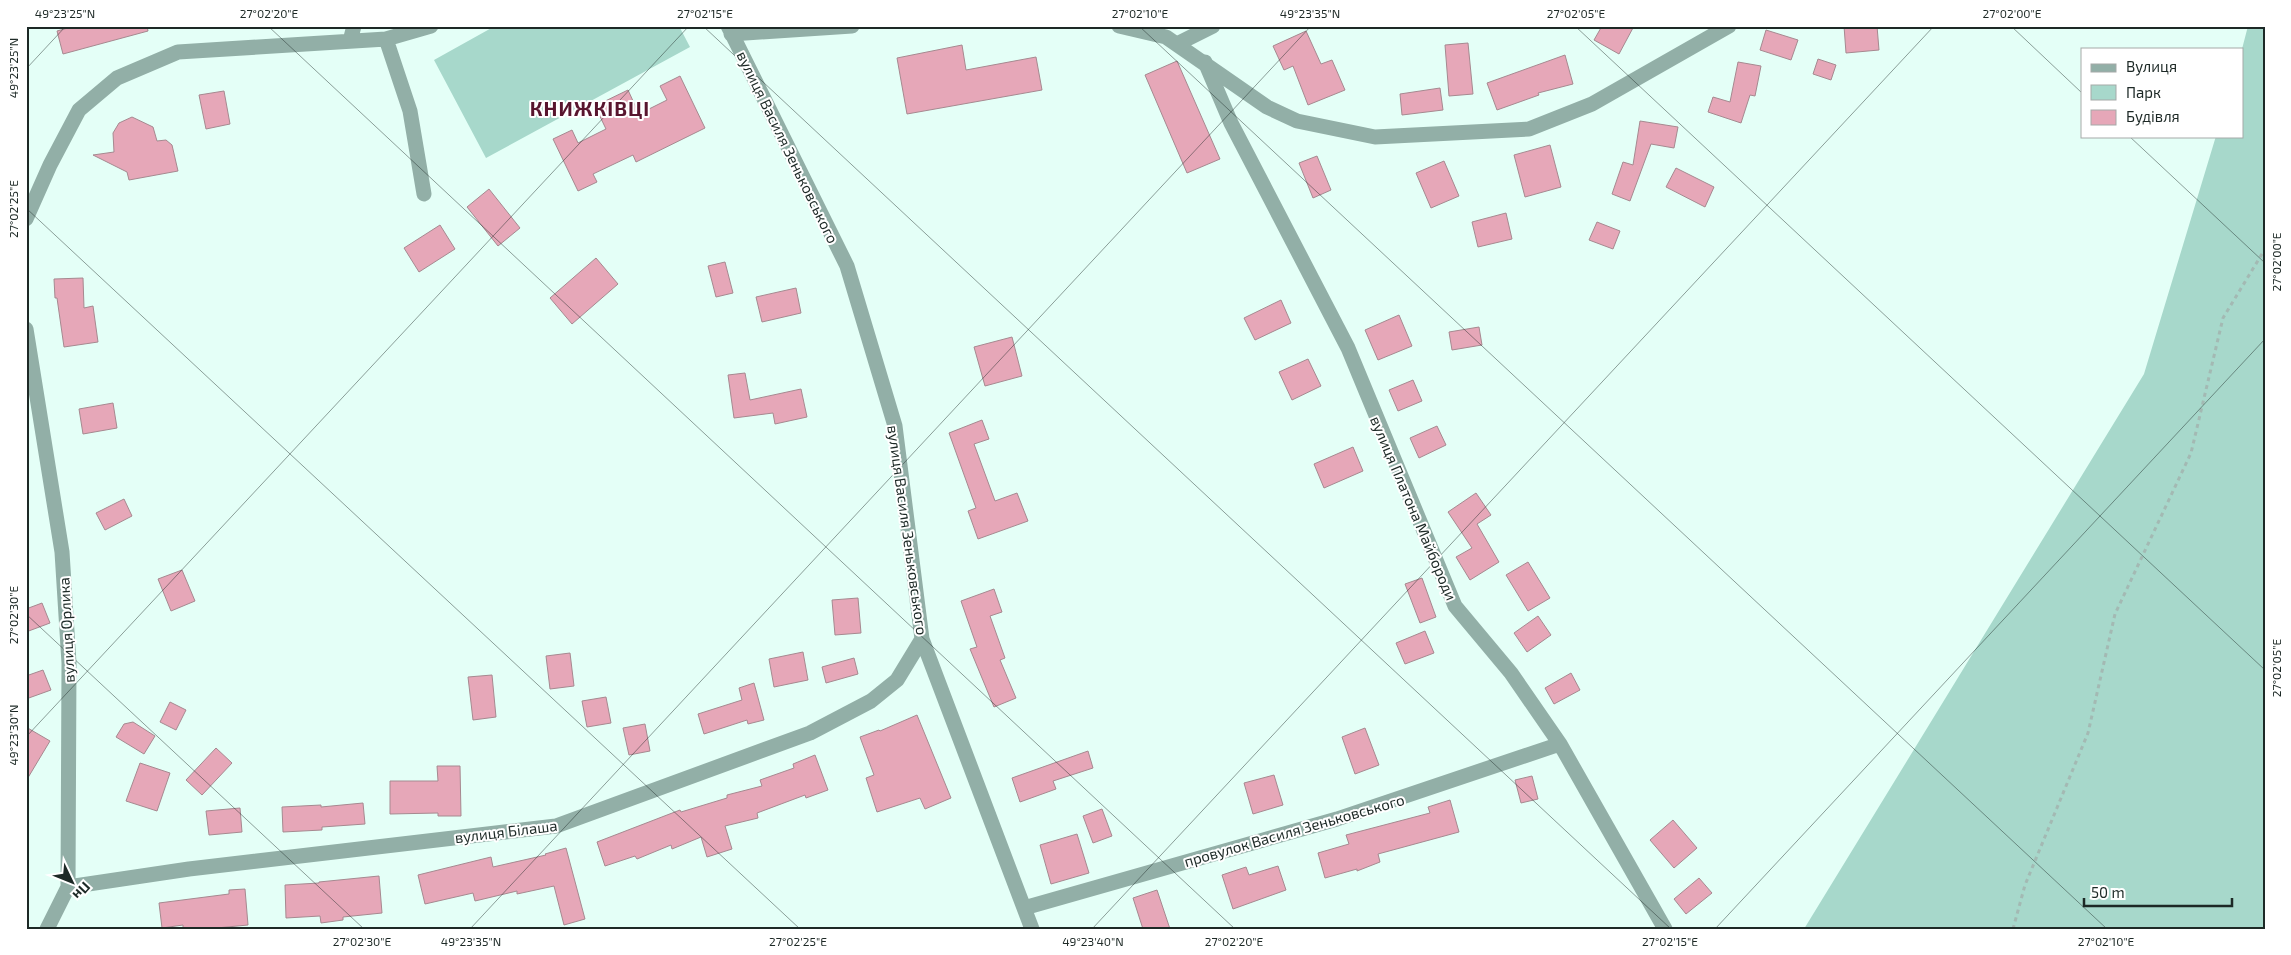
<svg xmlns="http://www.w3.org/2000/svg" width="2291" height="955" font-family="'Exo 2',sans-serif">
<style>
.green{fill:#a7d8cb}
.building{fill:#e6a7b8;stroke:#a68990}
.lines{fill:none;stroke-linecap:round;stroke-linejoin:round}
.path{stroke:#a3b9b3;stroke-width:3;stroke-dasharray:4 4;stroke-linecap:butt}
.minor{stroke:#92afa7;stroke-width:15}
.ticks{fill:none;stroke:#1d2926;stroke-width:1;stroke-opacity:0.45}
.labels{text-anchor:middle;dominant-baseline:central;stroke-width:4;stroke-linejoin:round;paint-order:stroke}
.street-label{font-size:15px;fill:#1d2926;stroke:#fff}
.district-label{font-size:20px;font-weight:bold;letter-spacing:1px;fill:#58152e;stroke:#fff}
.neatline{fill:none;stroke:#1d2926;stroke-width:2}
.ticks-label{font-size:12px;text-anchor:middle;fill:#1d2926}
</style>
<rect width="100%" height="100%" fill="#e4fff7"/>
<!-- green -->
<path class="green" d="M495,26H679L690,47L486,158L434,60Z
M2248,26H2265V929H1804L2144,374L2216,136H2242V49Z"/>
<!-- building -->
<path class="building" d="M75,26H147L148,31L63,54L57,31Z
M1602,26H1634L1619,54L1594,40Z
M1844,26H1877L1879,50L1846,53Z
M1766,30L1798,40L1791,60L1760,50Z
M1306,31L1321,64L1332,60L1345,90L1308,105L1293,66L1284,70L1273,46Z
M1468,43L1473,94L1449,96L1445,45Z
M962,45L966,70L1036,57L1042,90L907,114L897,58Z
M1565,55L1573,84L1538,93L1539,95L1497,110L1487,83Z
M1818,59L1836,65L1831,80L1813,74Z
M1177,61L1220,159L1187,173L1145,75Z
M1738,62L1761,66L1755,96L1750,95L1741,123L1708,112L1713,97L1730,102Z
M680,76L705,128L636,162L633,155L593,174L597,182L578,191L553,139L572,130L578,143L606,129L595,106L628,90L639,114L667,100L660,86Z
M1440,88L1443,110L1402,115L1400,94Z
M224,91L230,124L206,129L199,95Z
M132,117L153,127L157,141L166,140L172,145L178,171L129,180L127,172L93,155L114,152L113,133L119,123Z
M1640,121L1678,127L1674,148L1651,144L1630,201L1612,194L1623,162L1633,165Z
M1550,145L1561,187L1525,197L1514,155Z
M1317,156L1331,190L1313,198L1299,163Z
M1444,161L1459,196L1431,208L1416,173Z
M1676,168L1714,187L1705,207L1666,187Z
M489,189L520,228L498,246L467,207Z
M1506,213L1512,239L1478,247L1472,222Z
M1597,222L1620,231L1613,249L1589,240Z
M440,225L455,249L419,272L404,248Z
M596,258L618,284L572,324L550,298Z
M725,262L733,293L716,297L708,266Z
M83,278L84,308L93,306L98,342L64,347L57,298H55L54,279Z
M796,288L801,313L762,322L756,297Z
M1281,300L1291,323L1255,340L1244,318Z
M1399,315L1412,346L1378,360L1365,330Z
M1479,327L1482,345L1452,350L1449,332Z
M1012,337L1022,376L985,386L974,347Z
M1308,359L1321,386L1292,400L1279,372Z
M745,373L750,400L801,389L807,417L775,424L773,413L734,418L728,375Z
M1413,380L1422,401L1398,411L1389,390Z
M113,403L117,428L83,434L79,409Z
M982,420L989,439L974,444L995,501L1017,493L1028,521L978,539L968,511L976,508L949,433Z
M1437,426L1446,445L1419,458L1410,438Z
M1353,447L1363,471L1324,488L1314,464Z
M1476,493L1491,515L1477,524L1499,562L1470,580L1456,557L1472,548L1448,512Z
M124,499L132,516L105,530L96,513Z
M1528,562L1550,598L1528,611L1506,575Z
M182,570L195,601L171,611L158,579Z
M1422,578L1436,617L1420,623L1405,584Z
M994,589L1002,612L990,616L1005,658L1000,660L1016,698L994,707L970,649L977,647L961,601Z
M858,598L861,633L835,635L832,600Z
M42,603L50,623L26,632V609Z
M1538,616L1551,635L1527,652L1514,633Z
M1425,631L1434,653L1405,664L1396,643Z
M803,652L808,680L774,687L769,659Z
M570,653L574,686L550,689L546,656Z
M854,658L858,674L826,683L822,667Z
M43,670L51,690L26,699V676Z
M1571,673L1580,690L1554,704L1545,688Z
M492,675L496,717L473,720L468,677Z
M754,683L764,720L748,724L747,720L704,734L698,714L742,700L739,688Z
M606,697L611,723L587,727L582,701Z
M170,702L186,710L176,730L160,722Z
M917,715L951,798L925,809L920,798L877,812L866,778L874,775L860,737L879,730L880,731Z
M133,722L155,736L144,754L116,737L124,724Z
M645,724L650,751L629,755L623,728Z
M26,727L50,741L26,781Z
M1365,728L1379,765L1355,774L1342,737Z
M216,748L232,763L202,795L186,780Z
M1088,751L1093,768L1053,781L1056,789L1020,802L1012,778Z
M815,755L828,790L806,798L805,795L757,813L758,818L725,826L732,849L707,857L701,837L672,849L671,845L637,859L635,856L605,866L597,842L680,810L681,812L727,798V795L762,786L760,780L794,768L793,764Z
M140,763L170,773L157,811L126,801Z
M437,766H460L461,816H438V813L390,814V781H438Z
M1274,775L1283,805L1253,814L1244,783Z
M1532,776L1538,799L1521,803L1515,780Z
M1450,800L1459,832L1378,854L1380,862L1357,871V869L1325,878L1318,853L1349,844L1346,835L1430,813L1428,807Z
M363,803L365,824L322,827V830L283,832L282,807L321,805V807Z
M240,808L242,832L209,835L206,811Z
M1102,809L1112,836L1093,843L1083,816Z
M1673,820L1697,848L1674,868L1650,840Z
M1077,834L1089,873L1051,884L1040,845Z
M566,848L585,919L564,925L554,886L517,894V891L475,901L473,893L425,904L418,875L491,857L493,867L546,855L545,854Z
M1278,866L1286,890L1233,909L1222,875L1246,867L1249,875Z
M379,876L382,913L343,917V920L321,923L320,916L286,918L285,885L319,883V882Z
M1699,878L1712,893L1686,914L1674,899Z
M245,889L248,925L206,929H183V925L162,928L159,903L229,894V890Z
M1157,890L1170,929H1143L1133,898Z"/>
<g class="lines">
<!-- path -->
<path class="path" d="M2013,929L2025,885L2088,733L2115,614L2191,453L2223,318L2265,249"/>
<!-- minor -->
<path class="minor" d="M728,26L847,266L895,426L922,639L1032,929
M1119,26L1166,37L1267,107L1297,121L1375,137L1529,129L1592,104L1729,26
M731,34L852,26
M386,39L410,111L424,194
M350,41L354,26
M1177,44L1213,26
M1205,62L1231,123L1348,348L1455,606L1511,673L1560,744L1665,929
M26,219L50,165L79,110L117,78L178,52L386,39L431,26
M26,329L62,552L69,663L68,887L47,929
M68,887L189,869L556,826L810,733L871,701L897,680L922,639
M1024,908L1337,819L1560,744"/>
</g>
<!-- ticks -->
<path class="ticks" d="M268,26L1235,929M703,26L1671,929M1139,26L2107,929M1575,26L2265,670M2011,26L2082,93M26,69L66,26M2129,136L2265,263M26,208L800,929M26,614L364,929M26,737L689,26M470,929L1311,26M1092,929L1934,26M1715,929L2265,339"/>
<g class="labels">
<!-- street labels -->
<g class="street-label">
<text transform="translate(788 147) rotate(64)">вулиця Василя Зеньковського</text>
<text transform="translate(1414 508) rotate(67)">вулиця Платона Майбороди</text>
<text transform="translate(908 530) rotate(82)">вулиця Василя Зеньковського</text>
<text transform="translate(66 630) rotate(-93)">вулиця Орлика</text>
<text transform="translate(1294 830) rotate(-16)">провулок Василя Зеньковського</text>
<text transform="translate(506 831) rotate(-7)">вулиця Білаша</text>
</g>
<!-- district labels -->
<g class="district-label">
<text x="590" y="108">КНИЖКІВЦІ</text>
</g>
</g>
<!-- border -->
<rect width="2291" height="955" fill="none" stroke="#ffffff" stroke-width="55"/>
<!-- legend -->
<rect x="2081" y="48" width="162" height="90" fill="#ffffff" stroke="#a5a9a8"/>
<rect x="2091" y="64" width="25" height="8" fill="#92afa7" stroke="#a5a9a8"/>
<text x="2126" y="72" font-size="15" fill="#1d2926">Вулиця</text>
<rect x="2091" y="85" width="25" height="15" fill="#a7d8cb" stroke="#a5a9a8"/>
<text x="2126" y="98" font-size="15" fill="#1d2926">Парк</text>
<rect x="2091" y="110" width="25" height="15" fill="#e6a7b8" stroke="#a5a9a8"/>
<text x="2126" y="122" font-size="15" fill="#1d2926">Будівля</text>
<!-- north arrow -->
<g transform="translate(72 882) rotate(133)" stroke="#ffffff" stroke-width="4" paint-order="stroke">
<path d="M0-4L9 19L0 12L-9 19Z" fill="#1d2926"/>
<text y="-8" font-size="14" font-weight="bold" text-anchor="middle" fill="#1d2926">Пн</text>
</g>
<!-- scale -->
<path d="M2084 898v8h148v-8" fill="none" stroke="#1d2926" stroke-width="2.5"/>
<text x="2091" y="898" font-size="15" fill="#1d2926" stroke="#ffffff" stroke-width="4" paint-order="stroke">50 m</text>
<rect x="28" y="28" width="2236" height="900" class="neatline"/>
<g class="ticks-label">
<text x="65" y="18">49°23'25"N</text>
<text x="269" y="18">27°02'20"E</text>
<text x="705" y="18">27°02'15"E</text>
<text x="1140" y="18">27°02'10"E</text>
<text x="1310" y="18">49°23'35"N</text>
<text x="1576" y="18">27°02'05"E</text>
<text x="2012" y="18">27°02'00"E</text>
<text transform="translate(14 68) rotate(-90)" y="4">49°23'25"N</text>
<text transform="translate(14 209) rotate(-90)" y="4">27°02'25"E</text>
<text transform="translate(2277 262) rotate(-90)" y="4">27°02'00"E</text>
<text transform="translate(14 615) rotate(-90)" y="4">27°02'30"E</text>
<text transform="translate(2277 668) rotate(-90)" y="4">27°02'05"E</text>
<text transform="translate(14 735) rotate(-90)" y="4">49°23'30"N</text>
<text x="362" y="946">27°02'30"E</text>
<text x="471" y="946">49°23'35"N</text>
<text x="798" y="946">27°02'25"E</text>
<text x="1093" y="946">49°23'40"N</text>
<text x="1234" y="946">27°02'20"E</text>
<text x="1670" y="946">27°02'15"E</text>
<text x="2106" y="946">27°02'10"E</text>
</g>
</svg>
